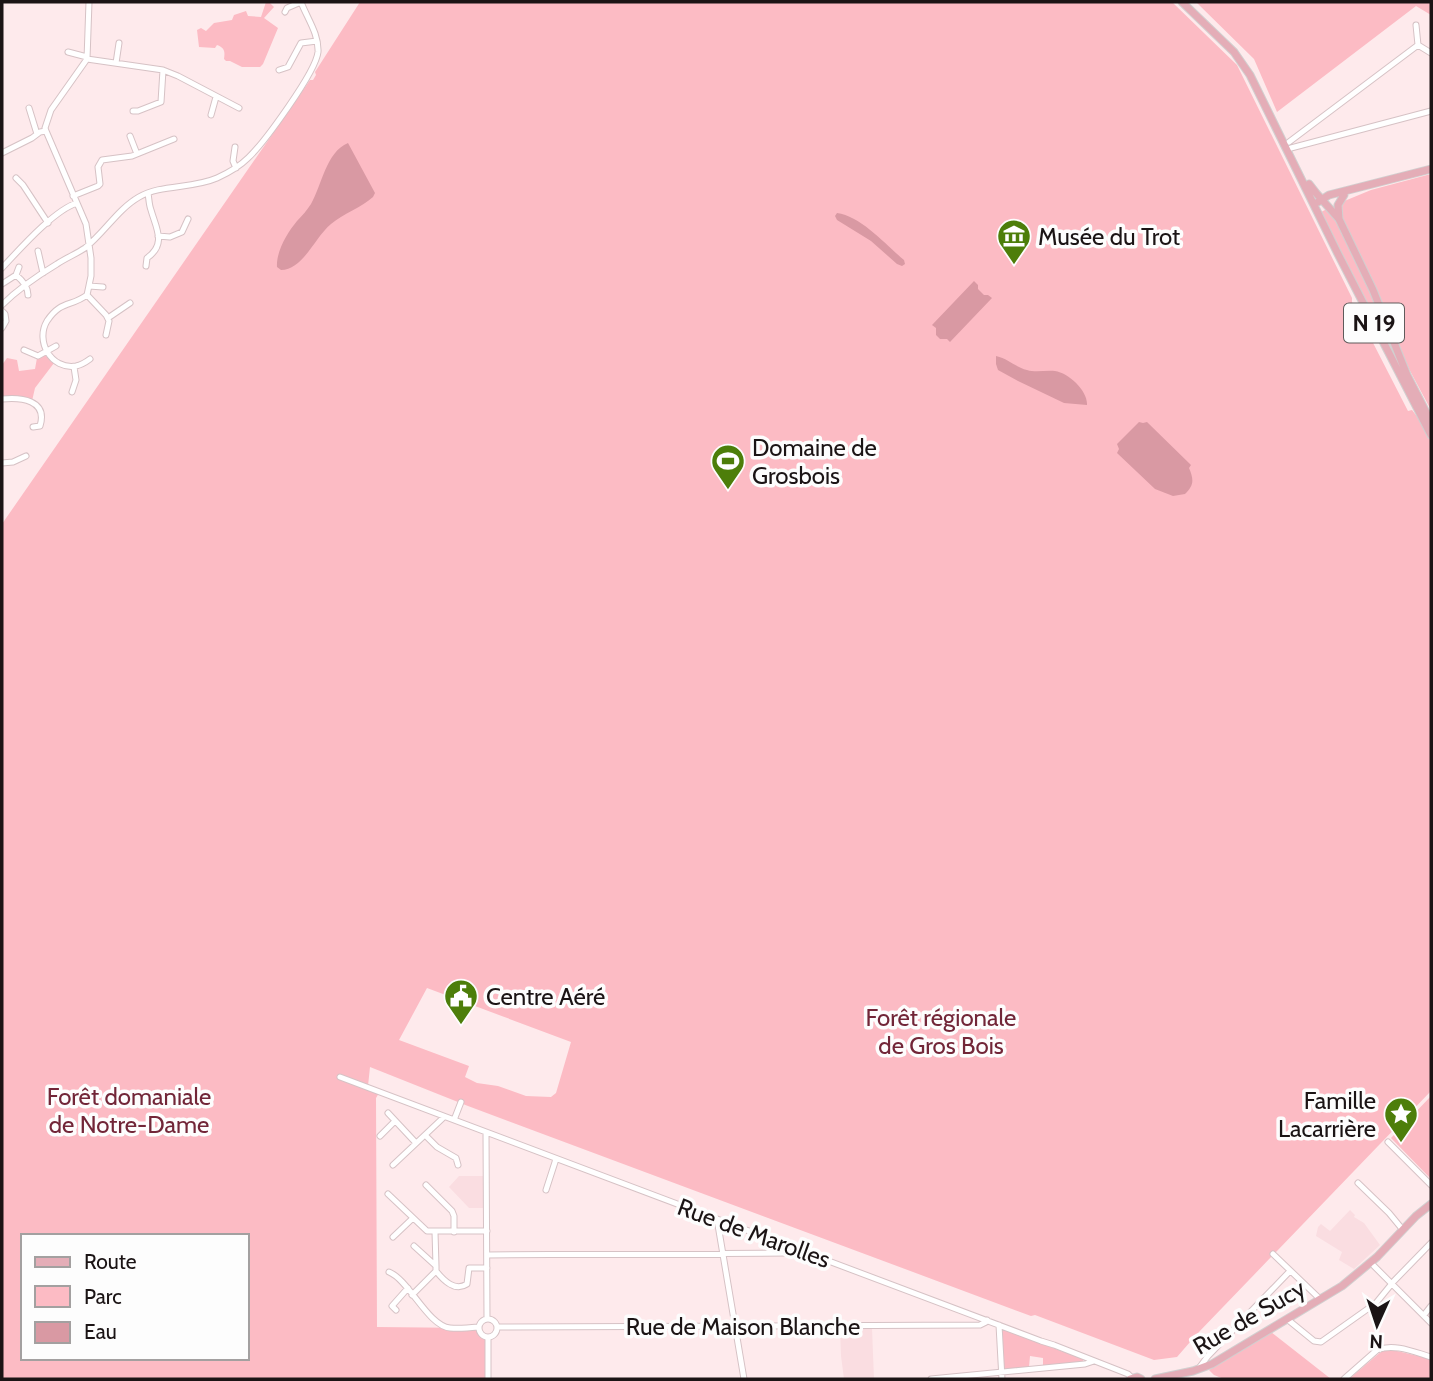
<svg xmlns="http://www.w3.org/2000/svg" width="1433" height="1381" font-family="Cabin,sans-serif">
<style>
.built{fill:#fadde1}
.green{fill:#fcbbc4;fill-rule:evenodd}
.water{fill:#d999a3}
.lines{fill:none;stroke-linecap:round;stroke-linejoin:round}
.minor-casing{stroke:#d6c2c5;stroke-width:7}
.major-casing{stroke:#d1d0d0;stroke-width:9}
.minor{stroke:#fff;stroke-width:5}
.major{stroke:#e4adb7;stroke-width:7}
.labels{text-anchor:middle;dominant-baseline:central;stroke-width:7;stroke-linejoin:round;paint-order:stroke}
.shield{fill:#fdfdfd;stroke:#5f5a5b;stroke-width:2}
.shield-label{font-size:23px;font-weight:bold;fill:#1b1415}
.poi-label{font-size:24px;fill:#1b1415;stroke:#fdfdfd;text-anchor:start}
.park-label{font-size:24px;fill:#722638;stroke:#fdfdfd}
.street-label{font-size:24px;fill:#1b1415;stroke:#fdfdfd}
</style>
<rect width="100%" height="100%" fill="#feeaec"/>
<!-- built -->
<path class="built" d="M459,1176H483L484,1208H469L449,1187Z
M1350,1210L1355,1215L1354,1217L1364,1223L1380,1245L1354,1269L1339,1260L1342,1252L1316,1236L1318,1227L1321,1224L1330,1231Z
M840,1328H872L874,1379H844L841,1356Z"/>
<!-- green -->
<path class="green" d="M266,2H269L274,7L264,18L278,28L263,64L260,67H242L230,61H226L224,59C225,52 225,48 217,45L215,48L199,47L197,30L201,28L206,31L214,23L232,20L234,15L246,11L248,16L261,17Z
M360,2H1172L1237,65L1352,298V302L1408,411L1412,410L1422,423L1431,441V1091L1197,1334L1177,1357L1154,1360L1035,1315L1031,1316L468,1106L370,1067L368,1086L379,1093L376,1098L377,1327L472,1328L486,1337L487,1379H2V524L310,80H313L316,75L315,72ZM427,988L571,1042L556,1093L551,1097L526,1096L498,1086L477,1083L465,1077L469,1066L399,1040ZM23,1236H247V1358H23Z
M1196,2H1431V15L1416,6L1277,112L1254,59Z
M1431,174V410L1409,369L1341,216L1340,207L1342,202L1371,190Z
M1327,209L1339,226L1374,298L1408,383L1374,320L1321,212Z
M45,355L54,363L35,388L32,401L23,397L3,396L2,365L7,358L17,360L19,371L35,369L37,358Z
M1431,1096V1179L1391,1138Z
M1004,1330L1083,1359V1362L1043,1366V1358L1030,1356L1029,1367L1005,1369L1003,1368L1001,1332Z
M1271,1332L1331,1379H1224L1214,1375L1209,1370Z
M1383,1350L1397,1351L1431,1359V1379H1349Z"/>
<!-- water -->
<path class="water" d="M348,143L375,193L373,197C361,208 344,213 331,224C315,237 303,270 281,270L277,267C276,252 287,233 297,221C302,216 307,210 311,204C322,185 326,152 348,143Z
M837,213C861,216 886,245 904,260L905,264L902,266L897,264L871,241L837,220L835,216Z
M974,281L978,285V289L984,295H988L992,298L950,342L947,339H940L936,335V328L932,325Z
M996,356C1009,359 1015,367 1027,370C1036,373 1045,370 1055,371C1069,373 1088,391 1087,405L1064,403L1018,381L998,370L996,364Z
M1139,422L1143,423L1147,422L1191,465L1189,468C1194,480 1194,485 1185,494L1173,496L1155,489L1117,453L1119,449L1117,444Z"/>
<g class="lines">
<!-- minor casing -->
<g class="minor-casing">
<path id="minor" d="M285,12L287,8L301,2
M1416,25L1418,45
M1418,45L1431,53
M68,52L87,57
M87,59L163,70L178,76L239,108
M116,63L119,43
M279,70L288,67L301,43L317,41
M29,108L37,134
M133,111H138L161,102L163,70
M211,115L216,97
M46,131L86,224L91,258V276L87,295
M46,131L45,128L51,110L87,59L89,2
M130,136L137,154
M1289,142L1418,45
M235,147L233,161L236,168
M1291,148L1431,111
M2,153L32,138L40,132L46,131
M16,178L23,185L48,223
M73,196L98,186L100,184L98,167L102,160L132,156L174,139
M158,236L170,237L182,232L188,219
M38,251L43,273
M146,266L147,258C167,244 156,228 151,210C149,205 149,199 148,193
M2,268C19,250 54,210 77,203
M16,275C22,280 28,287 28,295
M2,284L16,275L19,267
M89,286L103,287
M87,295C71,307 61,300 47,321C35,341 51,370 76,366C81,365 86,362 90,359
M87,295L106,315L109,321L106,335
M2,305C18,289 37,276 57,264C66,258 76,254 85,248C104,233 118,209 139,197C161,184 192,189 217,178C228,173 239,167 248,158C264,143 316,72 318,52C319,34 307,18 301,2
M2,311L5,314L6,321L2,328
M108,318L130,303
M24,350L38,356L56,346
M72,392L76,380L74,367
M2,399C21,397 48,400 40,426L33,427
M2,463L13,462L26,456
M340,1077L1041,1341L1054,1345L1128,1374L1132,1378
M388,1113L416,1143
M454,1120L461,1102
M486,1132L487,1319
M425,1135L437,1147L456,1158L458,1165
M380,1136L395,1121
M1388,1142L1431,1185
M393,1165L444,1117
M1358,1183L1389,1213L1403,1230
M426,1185L452,1211L454,1216V1232
M546,1190L556,1159
M388,1194L427,1231H487
M717,1219L744,1379
M435,1232L436,1266
M393,1237L413,1218
M414,1246L436,1266V1271C444,1281 455,1292 467,1284L469,1268H487
M1273,1254L1320,1299
M487,1255L789,1253H793L796,1249
M1374,1266L1431,1323
M389,1272C409,1280 428,1326 450,1328C459,1329 469,1328 478,1327
M412,1295L436,1271
M396,1310L392,1306L408,1288
M1424,1315L1431,1306
M1287,1319L1314,1341L1321,1342L1376,1303L1394,1281L1431,1243
M479 1328a9 9 0 1 1 18 0a9 9 0 1 1-18 0Z
M999,1325L1002,1379
M497,1327L980,1325L986,1322L987,1320
M488,1337V1379
M1199,1368L1208,1356L1290,1271
M931,1379L1085,1364L1094,1361
M1344,1379L1377,1350C1394,1343 1414,1352 1431,1357"/>
</g>
<!-- major casing -->
<g class="major-casing">
<path id="major" d="M1182,2L1234,52L1250,75L1338,254L1431,435
M1309,184L1316,193L1339,219L1373,290L1407,375L1431,422
M1318,202L1329,195L1431,169
M1339,219L1338,205L1344,195
M1130,1379L1137,1377L1141,1379
M1155,1379L1193,1371L1212,1364L1342,1286L1377,1257L1416,1216L1431,1204"/>
</g>
<!-- minor -->
<use href="#minor" class="minor"/>
<!-- major -->
<use href="#major" class="major"/>
</g>
<!-- icons -->
<defs>
<g id="museum-pin" transform="scale(1.75)"><path d="M0 17L-7.5 6A9.5 9.5 0 1 1 7.5 6Z" fill="#4d7e0a" stroke="#fdfdfd"/><path d="M0-6L6-3V-2H-6V-3ZM-5-1h2V3h-2ZM-1-1h2V3h-2ZM3-1h2V3H3ZM-6 4H6V6H-6Z" fill="#fff"/></g>
<g id="stadium-pin" transform="scale(1.75)"><path d="M0 17L-7.5 6A9.5 9.5 0 1 1 7.5 6Z" fill="#4d7e0a" stroke="#fdfdfd"/><path d="M0-5a6.5 5 0 1 0 0 10a6.5 5 0 1 0 0-10ZM-3.5-1.8h7v3.6h-7Z" fill="#fff"/></g>
<g id="civic-pin" transform="scale(1.75)"><path d="M0 17L-7.5 6A9.5 9.5 0 1 1 7.5 6Z" fill="#4d7e0a" stroke="#fdfdfd"/><path d="M-.6-6.5H3V-4.5H.6V-3L4-1V1h2V6H-6V1h2V-1L-.6-3ZM-1.2 2.5V6h2.4V2.5Z" fill="#fff"/></g>
<g id="sight-pin" transform="scale(1.75)"><path d="M0 17L-7.5 6A9.5 9.5 0 1 1 7.5 6Z" fill="#4d7e0a" stroke="#fdfdfd"/><path d="M0-6L1.8-2.2L6-1.7L2.9 1.2L3.7 5.4L0 3.3L-3.7 5.4L-2.9 1.2L-6-1.7L-1.8-2.2Z" fill="#fff"/></g>
</defs>
<g fill-rule="evenodd">
<use href="#museum-pin" x="1014" y="236"/>
<use href="#stadium-pin" x="728" y="461"/>
<use href="#civic-pin" x="461" y="996"/>
<use href="#sight-pin" x="1401" y="1114"/>
</g>
<g class="labels">
<!-- shield labels -->
<rect class="shield" x="1344" y="303.5" width="60" height="39" rx="5"/>
<g class="shield-label">
<text x="1374" y="323">N 19</text>
</g>
<!-- poi labels -->
<g class="poi-label">
<text x="1038" y="236">Musée du Trot</text>
<text x="752" y="447">Domaine de<tspan x="752" dy="28">Grosbois</tspan></text>
<text x="486" y="996">Centre Aéré</text>
<text x="1376" y="1100" text-anchor="end">Famille<tspan x="1376" dy="28">Lacarrière</tspan></text>
</g>
<!-- park labels -->
<g class="park-label">
<text x="941" y="1017">Forêt régionale<tspan x="941" dy="28">de Gros Bois</tspan></text>
<text x="129" y="1096">Forêt domaniale<tspan x="129" dy="28">de Notre-Dame</tspan></text>
</g>
<!-- street labels -->
<g class="street-label">
<text transform="translate(754 1233) rotate(20)">Rue de Marolles</text>
<text transform="translate(1249 1317) rotate(-30)">Rue de Sucy</text>
<text x="743" y="1326">Rue de Maison Blanche</text>
</g>
</g>
<!-- border -->
<rect width="1433" height="1381" fill="none" stroke="#1b1415" stroke-width="7"/>
<!-- legend -->
<rect x="21" y="1234" width="228" height="126" fill="#fdfdfd" stroke="#a3a0a0" stroke-width="2"/>
<rect x="35" y="1257" width="35" height="10" fill="#e4adb7" stroke="#a3a0a0" stroke-width="2"/>
<text x="84" y="1269" font-size="21" fill="#1b1415">Route</text>
<rect x="35" y="1286" width="35" height="21" fill="#fcbbc4" stroke="#a3a0a0" stroke-width="2"/>
<text x="84" y="1304" font-size="21" fill="#1b1415">Parc</text>
<rect x="35" y="1322" width="35" height="21" fill="#d999a3" stroke="#a3a0a0" stroke-width="2"/>
<text x="84" y="1339" font-size="21" fill="#1b1415">Eau</text>
<!-- north arrow -->
<g transform="translate(1377 1325) rotate(183)" stroke="#fdfdfd" stroke-width="5" paint-order="stroke">
<path d="M0-5L12 26L0 18L-12 26Z" fill="#1b1415"/>
<text y="-10" font-size="19" font-weight="bold" text-anchor="middle" fill="#1b1415">N</text>
</g>
</svg>
